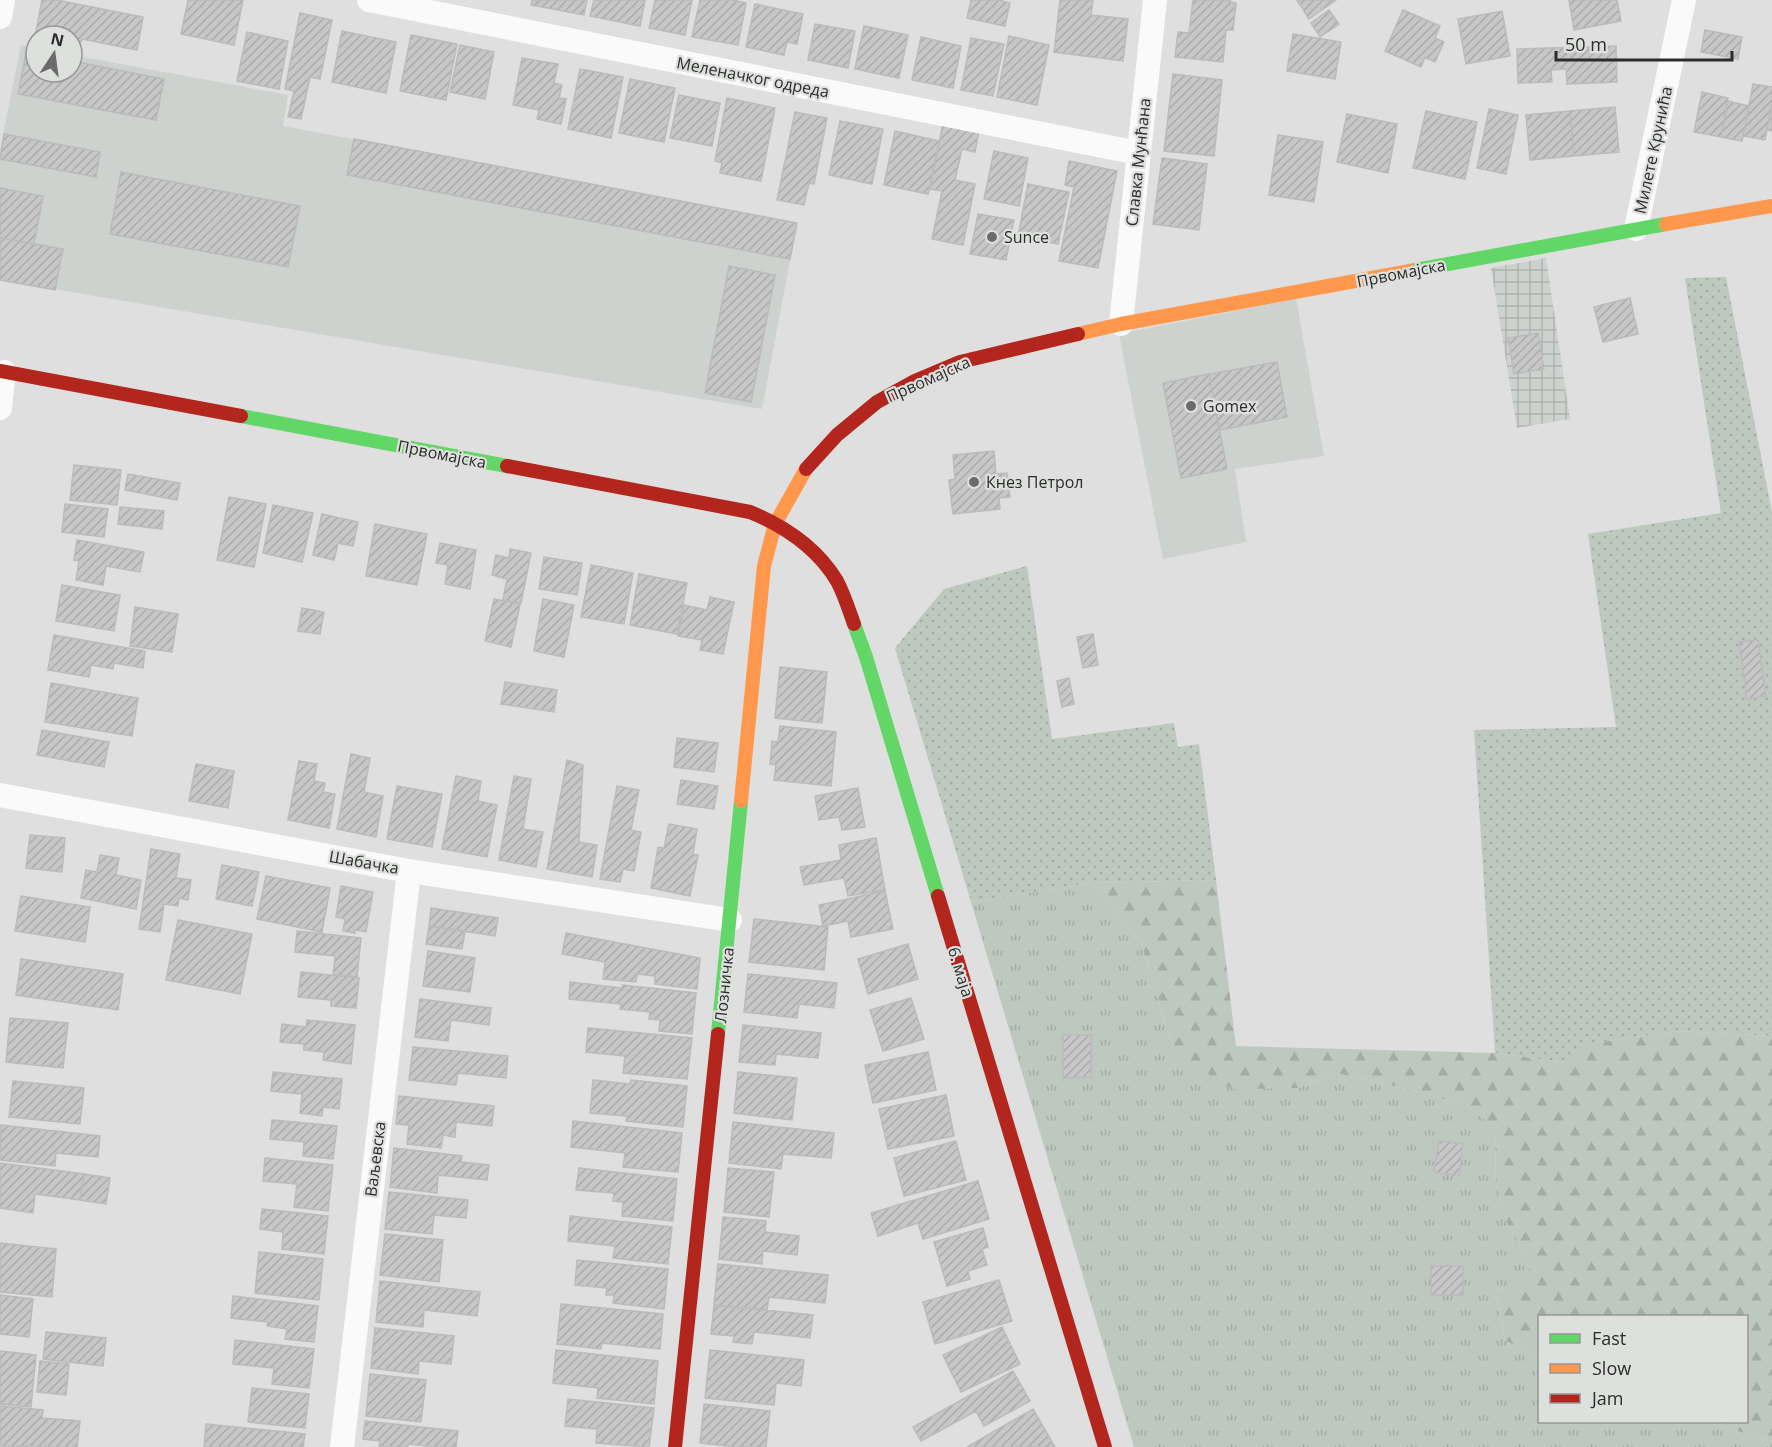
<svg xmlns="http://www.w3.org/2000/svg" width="1772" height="1447" font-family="'Open Sans',sans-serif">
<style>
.built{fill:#cdd2ce}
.industrial{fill:url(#industrial-grid)}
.grass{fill:url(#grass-tufts)}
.forest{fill:url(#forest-firs)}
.garden{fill:url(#garden-dots)}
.building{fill:url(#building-hatch);stroke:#babbba;stroke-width:1.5}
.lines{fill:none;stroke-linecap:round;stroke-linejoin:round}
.street{stroke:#fafafa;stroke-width:24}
.fast{stroke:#63d668;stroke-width:14}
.slow{stroke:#ff974d;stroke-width:14}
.jam{stroke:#b3261e;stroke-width:14}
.poi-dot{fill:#6a6b6a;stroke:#dde0dd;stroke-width:2}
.labels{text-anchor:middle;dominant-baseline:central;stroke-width:4.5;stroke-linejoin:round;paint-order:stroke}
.street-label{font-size:16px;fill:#2b2c2b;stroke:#dde0dd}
.poi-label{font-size:16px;fill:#2b2c2b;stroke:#dde0dd;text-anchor:start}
</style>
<defs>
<pattern id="industrial-grid" width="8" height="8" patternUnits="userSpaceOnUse" patternTransform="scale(1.5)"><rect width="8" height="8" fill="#cdd2ce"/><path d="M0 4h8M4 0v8" fill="none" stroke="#b0b4b1"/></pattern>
<pattern id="grass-tufts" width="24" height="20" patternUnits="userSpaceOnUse" patternTransform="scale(1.5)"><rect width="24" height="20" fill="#bdc9be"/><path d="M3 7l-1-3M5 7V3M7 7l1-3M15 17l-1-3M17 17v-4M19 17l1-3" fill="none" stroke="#a3ada3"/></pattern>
<pattern id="forest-firs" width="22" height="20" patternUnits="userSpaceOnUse" patternTransform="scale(1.5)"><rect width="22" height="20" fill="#bdc9be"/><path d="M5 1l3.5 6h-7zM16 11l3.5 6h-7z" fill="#a3ada3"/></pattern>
<pattern id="garden-dots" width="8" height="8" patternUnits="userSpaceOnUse" patternTransform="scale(1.5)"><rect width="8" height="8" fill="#bdc9be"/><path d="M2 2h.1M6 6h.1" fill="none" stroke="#a3ada3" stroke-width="1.8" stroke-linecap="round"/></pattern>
<pattern id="building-hatch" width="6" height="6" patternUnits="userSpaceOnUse" patternTransform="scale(1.5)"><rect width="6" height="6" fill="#c6c7c6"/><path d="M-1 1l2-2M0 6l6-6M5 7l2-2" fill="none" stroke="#aaabaa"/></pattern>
</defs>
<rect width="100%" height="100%" fill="#dedfde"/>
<!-- built -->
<path class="built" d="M21,45L36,48V72H72V55L288,95L283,126L797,223L762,409L0,280V150Z
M1296,299L1324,456L1235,469L1246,542L1163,559L1119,334Z"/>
<!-- industrial -->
<path class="industrial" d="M1546,258L1570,419L1517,428L1491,268Z"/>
<!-- grass -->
<path class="grass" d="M1092,883L1141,942L1173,1050L1299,1088L1336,1073L1412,1090L1468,1106L1495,1128L1496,1185L1508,1225L1529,1259V1287L1496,1289L1505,1340L1539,1359L1540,1422H1720L1728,1428L1772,1442V1447H1134L971,902Z"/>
<!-- forest -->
<path class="forest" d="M1216,880L1236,1046L1495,1053L1567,1063L1579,1045L1677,1031L1772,1036V1442L1728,1428L1720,1422H1746V1316H1540L1539,1359L1505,1340L1496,1289L1529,1286V1259L1508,1225L1496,1185L1495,1128L1468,1106L1412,1090L1336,1073L1299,1088L1232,1089L1173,1050L1141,942L1092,883Z"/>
<!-- garden -->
<path class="garden" d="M1726,277L1772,512V1036L1677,1031L1580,1045L1568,1063L1495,1053L1474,730L1616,727L1588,534L1721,513L1685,278Z
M1027,566L1052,739L1174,723L1178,747L1199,744L1216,880L1092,883L971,902L895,648L944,589Z"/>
<!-- building -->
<path class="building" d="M42,0H57L143,17L137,50L82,39L81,42L72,40V36H36V41H34Z
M188,0H243L234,45L181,34Z
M532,0H587L584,15L531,5Z
M594,0H645L640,26L590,16Z
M655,0H692L685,35L649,28Z
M700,0H733L746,3L738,45L692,37Z
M971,0H999L1010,3L1005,26L967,18Z
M1060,0H1093L1091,15L1128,19L1123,61L1054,52Z
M1193,0H1230V2L1236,3L1233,30H1226L1223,62L1175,57L1178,32L1189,33Z
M1297,0H1336L1309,19Z
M1569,0H1617L1621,21L1574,30Z
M755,4L803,14L797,44L787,42L784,55L746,47Z
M1329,10L1339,24L1320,37L1311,23Z
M1403,10L1440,26L1435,38L1444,42L1435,62L1425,57L1421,67L1385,51Z
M1502,11L1510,56L1466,64L1458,19Z
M300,13L332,20L320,79L310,77L301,119L288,117L294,91L285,89Z
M815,24L855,31L848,68L808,60Z
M864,26L908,35L899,78L855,69Z
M1705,30L1742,37L1738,59L1701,52Z
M342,31L396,42L386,93L332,82Z
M247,32L288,41L279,89L237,81Z
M1293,34L1341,42L1335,79L1287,71Z
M411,35L457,44L446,100L400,91Z
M1009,36L1049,45L1037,105L997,97Z
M921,37L961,46L953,88L912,80Z
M971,38L1004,44L993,96L961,90Z
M460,45L494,52L485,99L450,92Z
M1616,46L1617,82L1567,84L1566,69L1551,70L1552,82L1518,83L1517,49Z
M26,53L36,55V72H72V61L164,79L156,120L18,94Z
M522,58L558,64L554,83L562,85L559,98L566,99L561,124L537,119L539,110L513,105Z
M580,69L623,77L611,138L568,129Z
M1173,74L1222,80L1214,156L1164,151Z
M630,79L675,88L664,142L619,133Z
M1753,84L1772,87V103L1765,140L1743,136Z
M1702,92L1728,98L1721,137L1694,132Z
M679,95L720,103L712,146L670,138Z
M727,98L775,108L761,181L720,173L722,163L715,161Z
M1728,101L1749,106L1742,141L1721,137Z
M1772,103V131L1767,130Z
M1615,107L1619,152L1574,156L1570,111Z
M1489,109L1518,115L1506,174L1477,168Z
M1426,111L1477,122L1465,179L1413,168Z
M1570,111L1574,156L1530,160L1526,115Z
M795,112L827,118L814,184L809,183L804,205L777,200Z
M1347,114L1397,124L1388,173L1337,162Z
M840,121L883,129L872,184L829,175Z
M943,123L979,131L975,152L962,149L955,180L975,184L963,245L932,239L942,191L930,189Z
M895,131L939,141L928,194L884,185Z
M4,134L100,152L96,177L0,159Z
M1278,135L1323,142L1314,202L1269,195Z
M354,139L797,223L790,259L347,175Z
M994,151L1028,158L1019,206L984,199Z
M1162,158L1207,164L1199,230L1153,224Z
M1069,161L1117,171L1098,268L1059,261L1074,187L1065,185Z
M121,172L300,206L288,267L110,234Z
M1028,184L1069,192L1058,244L1018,236Z
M0,188L43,196L34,244L0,238Z
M978,214L1014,220L1006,260L970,254Z
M0,238L63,249L55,290L0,280Z
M729,266L775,275L751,402L705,393Z
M1630,298L1638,334L1603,342L1594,307Z
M1538,333L1544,369L1514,374L1508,338Z
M1277,362L1287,417L1219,430L1209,374Z
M1209,374L1227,469L1181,478L1163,383Z
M994,451L996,474L1007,473L1010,497L999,498L1000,509L953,514L949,480L955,479L953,455Z
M74,465L121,470L117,505L70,500Z
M128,474L180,483L177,500L125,490Z
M229,497L266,504L254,567L217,560Z
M65,504L108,509L104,537L62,532Z
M273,505L313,513L302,562L263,553Z
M120,507L164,511L162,529L118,524Z
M322,514L358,522L353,546L338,543L334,560L313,555Z
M375,524L427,534L417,585L366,576Z
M77,540L144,552L140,572L106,566L103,585L76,580L79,561L74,560Z
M440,543L476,550L470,589L445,584L448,565L436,563Z
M510,549L531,553L521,603L503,600L507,579L492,575L496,555L509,558Z
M544,557L582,563L577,595L539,589Z
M591,565L633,573L624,624L581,617Z
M639,574L687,583L677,634L630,625Z
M62,585L120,595L114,631L56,621Z
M710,597L734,602L723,654L700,650L702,640L678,636L684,605L707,610Z
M494,599L520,604L511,647L485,641Z
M543,599L574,605L564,657L534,651Z
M135,607L178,614L172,652L130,646Z
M302,608L324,612L320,634L298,631Z
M1093,634L1098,665L1083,668L1077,637Z
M54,635L145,651L143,668L114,663L113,669L91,665L89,677L48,670Z
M1758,640L1766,696L1747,699L1739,642Z
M780,667L827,672L822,723L775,718Z
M1069,678L1074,704L1062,707L1057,681Z
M505,682L557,690L554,712L501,704Z
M51,683L138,698L132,736L45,722Z
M780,726L836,732L831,786L774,780L776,765L770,764L772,741L778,742Z
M42,730L109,742L104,767L37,755Z
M677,738L718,743L714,772L674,767Z
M351,754L370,758L364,792L383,796L376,837L337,829Z
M567,760L583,765L579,842L597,845L592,877L547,869Z
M299,761L317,764L314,781L325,783L323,792L335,794L329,828L288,820Z
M196,764L234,771L228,808L189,801Z
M456,776L481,781L478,801L497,805L487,857L442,849Z
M514,776L531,779L523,829L543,832L536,867L499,860Z
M681,780L718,786L714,809L677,804Z
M397,786L442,794L432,847L387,839Z
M617,786L639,790L631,830L641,832L634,871L623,869L620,882L600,879Z
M858,788L865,827L842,830L839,817L819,820L815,796Z
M669,824L697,829L693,854L698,855L690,896L651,888L658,847L664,848Z
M30,835L65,838L62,872L26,868Z
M876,838L885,890L848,896L844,878L804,885L800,867L841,860L839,845Z
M151,849L180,854L176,878L191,880L188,900L179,898L178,906L164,904L160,932L139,929Z
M100,855L119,858L116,875L141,880L136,909L81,898L86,870L97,872Z
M222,865L259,872L252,906L216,899Z
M266,876L330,888L322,932L257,919Z
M341,886L373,892L366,932L355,930V933L343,931L345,919L336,917Z
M885,891L893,929L851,937L848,921L823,926L819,905Z
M21,896L90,907L85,942L15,931Z
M431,908L498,918L495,936L429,926Z
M754,919L828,927L824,970L749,962Z
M178,920L252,934L240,994L166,980Z
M429,926L465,931L462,949L426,944Z
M297,931L361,938L357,977L333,975L335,956L295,952Z
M566,933L700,958L697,989L655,984V976L637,974L636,982L603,979L605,962L562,954Z
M908,944L918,979L868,994L858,959Z
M428,951L475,958L470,992L423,986Z
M21,959L123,974L118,1010L16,995Z
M301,972L359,978L356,1008L331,1006V1000L298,997Z
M748,974L837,983L834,1008L799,1004L797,1018L744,1012Z
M570,982L622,988L623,985L696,993L692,1034L659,1031L660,1020L649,1019L650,1012L620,1009L621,1004L569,999Z
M911,998L924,1039L883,1051L870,1010Z
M420,999L491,1008L489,1025L451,1020L448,1041L415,1037Z
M10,1018L68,1023L63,1068L6,1062Z
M307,1020L355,1025L351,1064L323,1060L324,1052L304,1050V1044L280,1042L282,1024L306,1027Z
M743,1025L821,1033L818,1058L776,1054L775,1065L739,1062Z
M588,1028L692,1038L687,1079L623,1073L625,1056L586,1052Z
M1063,1035H1091V1077L1063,1078Z
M413,1047L508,1056L506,1078L458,1073L456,1085L409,1080Z
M928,1052L936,1090L873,1103L865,1065Z
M273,1072L342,1079L339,1109L323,1107L322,1116L300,1113L302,1094L271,1091Z
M738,1072L797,1078L792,1120L734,1113Z
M593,1080L630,1084L631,1080L687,1086L683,1127L626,1121L627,1116L590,1113Z
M13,1081L84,1088L80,1124L9,1117Z
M946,1095L954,1136L888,1149L879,1109Z
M399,1096L494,1106L492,1126L456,1122L455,1137L443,1135L441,1148L407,1144L409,1125L396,1124Z
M272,1120L337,1126L333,1159L303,1156L304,1142L270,1139Z
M573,1121L682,1133L678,1172L623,1167L625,1153L571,1147Z
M733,1122L834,1133L831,1158L783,1154L781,1169L729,1163Z
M1,1125L100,1136L98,1157L56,1153L55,1166L0,1160Z
M956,1141L966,1180L904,1196L894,1158Z
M1439,1141L1463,1144L1459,1176L1434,1172Z
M394,1148L462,1156L461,1162L489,1165L487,1180L438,1175L437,1193L390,1187Z
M265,1158L333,1165L328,1211L294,1207L297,1184L263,1181Z
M0,1163L84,1174L80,1200L35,1194L33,1213L0,1208Z
M579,1168L677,1179L673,1221L622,1216L623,1202L613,1201L614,1193L576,1190Z
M728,1168L774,1172L769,1217L724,1212Z
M84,1174L110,1178L106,1204L80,1200Z
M978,1181L989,1219L923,1239L918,1223L878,1236L871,1213Z
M389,1192L468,1200L466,1218L434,1215L432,1234L385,1229Z
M262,1209L328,1216L324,1254L282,1249L283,1232L260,1229Z
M570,1216L672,1227L668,1264L613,1258L615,1246L568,1241Z
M723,1217L766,1221L765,1232L799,1236L797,1255L763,1251L762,1264L719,1259Z
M983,1228L988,1247L982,1249L987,1265L968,1271L970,1279L947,1286L934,1242Z
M385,1234L443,1240L439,1282L380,1275Z
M0,1243L56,1249L52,1297L0,1292Z
M259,1252L323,1259L319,1300L255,1293Z
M577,1260L668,1269L664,1309L613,1303L614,1295H606L607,1288L575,1285Z
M718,1264L828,1275L825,1303L769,1297L767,1310L714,1305Z
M1431,1266H1463V1295H1431Z
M999,1280L1012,1321L935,1344L923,1302Z
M380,1281L480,1292L477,1316L424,1310L423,1327L376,1322Z
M0,1295L33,1299L29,1337L0,1334Z
M233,1296L318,1306L314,1342L285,1339L287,1329L267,1326L268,1322L231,1318Z
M561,1304L663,1314L660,1349L602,1343L601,1349L557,1344Z
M714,1305L813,1315L810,1338L754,1332L752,1344L733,1342L734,1336L711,1334Z
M1002,1327L1020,1364L961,1392L943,1355Z
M375,1328L454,1336L451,1364L419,1361L418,1374L371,1368Z
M46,1332L106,1338L103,1366L43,1359Z
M235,1340L314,1349L309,1388L272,1384L274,1368L233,1364Z
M556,1350L658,1361L654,1404L597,1398L598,1388L553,1383Z
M710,1350L804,1360L801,1386L776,1383L774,1405L705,1398Z
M0,1351L36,1355L31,1407L0,1404Z
M40,1361L69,1364L66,1395L37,1392Z
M1013,1371L1030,1401L984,1426L976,1411L921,1441L913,1427Z
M370,1374L426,1380L421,1422L366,1416Z
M252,1388L309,1394L305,1428L248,1422Z
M568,1399L654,1408L649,1447L596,1443L597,1429L565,1426Z
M704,1404L770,1411L766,1447H737L700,1443Z
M0,1406L43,1410L42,1418L80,1421L77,1447L0,1446Z
M1033,1409L1055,1447H967Z
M365,1421L458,1431L456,1447H437L408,1444V1447H379L380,1441L363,1439Z
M206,1424L305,1434L303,1447H204Z"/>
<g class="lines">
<!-- street -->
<path class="street" d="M369,0L1138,153
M0,17L3,0
M1636,229L1684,0
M1121,324L1155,0
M0,408L4,372
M0,795L409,871L730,920
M342,1447L409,871"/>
<!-- fast -->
<path class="fast" d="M1410,271L1666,224
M241,416L507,466
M854,624L866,657L938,896
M718,1034L741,801"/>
<!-- slow -->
<path class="slow" d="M1666,224L1772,206
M1078,334L1121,324L1410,271
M741,801L764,566L775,524L806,469"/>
<!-- jam -->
<path class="jam" d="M0,371L241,416
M507,466L750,512C784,526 817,548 837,581C844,594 849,610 854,624
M806,469L837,435L877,402L915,381L960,362L1078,334
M938,896L1105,1447
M675,1447L718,1034"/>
</g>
<!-- markers -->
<g class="poi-dot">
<circle cx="992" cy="237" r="6"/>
<circle cx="1191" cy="406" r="6"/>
<circle cx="974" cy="482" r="6"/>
</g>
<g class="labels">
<!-- street labels -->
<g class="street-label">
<text transform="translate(753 77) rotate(11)">Меленачког одреда</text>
<text transform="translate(1653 150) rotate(-78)">Милете Крунића</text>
<text transform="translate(1138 162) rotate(-84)">Славка Мунћана</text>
<text transform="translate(1401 273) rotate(-11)">Првомајска</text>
<text transform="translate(928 379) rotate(-24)">Првомајска</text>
<text transform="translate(442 454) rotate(11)">Првомајска</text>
<text transform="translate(364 862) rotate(10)">Шабачка</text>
<text transform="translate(961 972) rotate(73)">6. маја</text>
<text transform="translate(724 985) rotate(-84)">Лозничка</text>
<text transform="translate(375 1159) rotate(-83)">Ваљевска</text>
</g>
<!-- poi labels -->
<g class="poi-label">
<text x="1004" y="237">Sunce</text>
<text x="1203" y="406">Gomex</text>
<text x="986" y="482">Кнез Петрол</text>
</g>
</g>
<!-- legend -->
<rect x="1538" y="1315" width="210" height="108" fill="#dde0dd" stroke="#969896" stroke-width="1.5"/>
<rect x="1550" y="1334" width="30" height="9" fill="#63d668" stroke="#969896" stroke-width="1.5"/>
<text x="1592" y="1345" font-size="18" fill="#2b2c2b">Fast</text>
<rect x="1550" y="1364" width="30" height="9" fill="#ff974d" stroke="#969896" stroke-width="1.5"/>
<text x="1592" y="1375" font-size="18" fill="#2b2c2b">Slow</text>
<rect x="1550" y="1394" width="30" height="9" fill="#b3261e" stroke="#969896" stroke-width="1.5"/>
<text x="1592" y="1405" font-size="18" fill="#2b2c2b">Jam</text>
<!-- north arrow -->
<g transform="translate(54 54) rotate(13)"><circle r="28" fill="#dde0dd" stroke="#969896" stroke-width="1.5"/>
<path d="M0-4.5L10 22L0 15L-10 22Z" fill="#6a6b6a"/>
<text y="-9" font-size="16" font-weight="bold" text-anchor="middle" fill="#2b2c2b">N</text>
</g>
<!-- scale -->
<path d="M1556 51v9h176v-9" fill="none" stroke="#2b2c2b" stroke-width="3"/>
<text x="1565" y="51" font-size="18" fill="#2b2c2b" stroke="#dde0dd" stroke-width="4.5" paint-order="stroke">50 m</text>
</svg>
